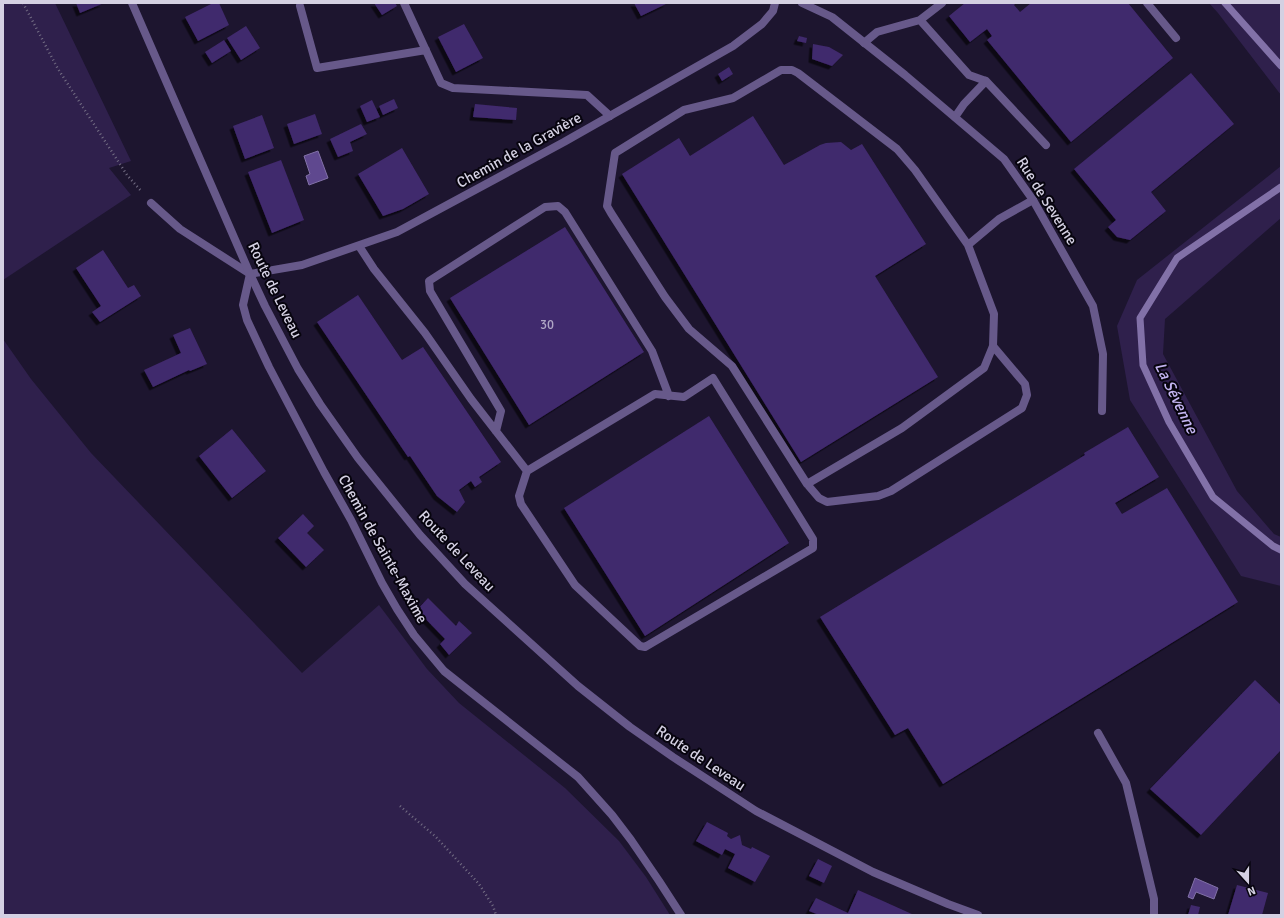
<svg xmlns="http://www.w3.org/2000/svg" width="1284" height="918" font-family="Signika,sans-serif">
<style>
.green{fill:#2f204c}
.water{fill:#5f488f;stroke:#8271a8}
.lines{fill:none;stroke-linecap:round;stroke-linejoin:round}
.stream{stroke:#8271a8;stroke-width:7}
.building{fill:#41296d;filter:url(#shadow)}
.path{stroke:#756f85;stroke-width:2.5;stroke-dasharray:1 3;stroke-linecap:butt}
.service{stroke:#67598a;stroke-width:8}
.minor{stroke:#67598a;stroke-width:8}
.tertiary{stroke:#67598a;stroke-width:8}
.labels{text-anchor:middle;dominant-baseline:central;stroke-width:4;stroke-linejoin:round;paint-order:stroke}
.number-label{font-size:13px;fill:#afa6c5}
.street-label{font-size:15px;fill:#d4d0e2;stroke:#07040e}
.water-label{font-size:16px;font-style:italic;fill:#c3b4f0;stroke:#07040e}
</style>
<defs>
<filter id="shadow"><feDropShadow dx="-3.5" dy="3.5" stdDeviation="0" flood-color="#0009"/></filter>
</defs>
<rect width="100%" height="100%" fill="#1d152f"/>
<!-- green -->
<path class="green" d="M3,3H55L131,161L109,168L131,195L3,280Z
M1209,3H1281V95L1218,13Z
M1281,166V218L1165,319L1163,354L1237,491L1274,534L1281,537V586L1241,576L1130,400L1117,326L1137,280Z
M3,339L31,379L91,453L302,673L379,605L427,669L459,703L565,788L619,841L646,877L670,915H3Z"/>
<!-- water -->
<path class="water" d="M318,151L328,178L309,185L306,176L310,174L304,156Z
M1195,878L1218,888L1214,899L1196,892L1193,899L1188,897Z"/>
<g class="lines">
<!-- stream -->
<path class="stream" d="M1225,3L1281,66
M1281,187L1177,258L1140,318L1143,365L1169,422L1213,497L1273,546L1281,550"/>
</g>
<!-- building -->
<path class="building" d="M76,3H104L80,13Z
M213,3H219L229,25L198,41L185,17Z
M374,3H395L397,6L382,15Z
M634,3H668L641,16Z
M965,3H1016L1014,5L1020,12L1031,3H1128L1173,58L1071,142L987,40L992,36L987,29L970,42L949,16Z
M464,24L483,58L456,72L438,37Z
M246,26L260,48L241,60L227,38Z
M799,36L807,38L806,43L797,41Z
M224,40L231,51L212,63L205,52Z
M813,44L829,47L843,55L832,66L812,59Z
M729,67L733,74L722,81L718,74Z
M1191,73L1234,124L1151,192L1166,211L1130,240L1117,237L1108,227L1116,220L1074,169Z
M394,99L398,108L383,115L379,106Z
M372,100L380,117L367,122L360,106Z
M475,104L517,108L516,120L473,117Z
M315,114L322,134L294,144L287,124Z
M262,115L274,148L245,159L233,126Z
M753,116L784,165L820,145L826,143L841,142L851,150L862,144L926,244L875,276L938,377L801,462L622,174L679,138L690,156Z
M361,124L367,134L350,142L353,151L338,157L330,139Z
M402,148L429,194L403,209L383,216L358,174Z
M281,160L304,220L272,233L248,172Z
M565,227L644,352L529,425L450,298Z
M103,250L128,288L134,285L141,296L100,322L92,312L101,306L76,268Z
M358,295L402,360L423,347L501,462L479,477L482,482L475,487L471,481L459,490L465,502L457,512L437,496L410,456L408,457L317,322Z
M190,328L207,364L190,371L189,370L153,387L144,370L181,353L173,335Z
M709,416L789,543L645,636L564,508Z
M1128,427L1159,477L1115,503L1122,514L1167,488L1238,602L943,784L908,728L895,735L820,617L1085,455L1084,453Z
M232,429L266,471L232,498L199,456Z
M303,514L314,526L307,533L324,550L306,567L278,538Z
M428,598L456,626L459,621L472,633L449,655L440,644L445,639L417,610Z
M1255,680L1281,705V750L1201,835L1150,789Z
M707,822L728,833L727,836L731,839L740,835L742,845L751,849L752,847L770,856L755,882L728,868L735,854L725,849L722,855L696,841Z
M818,859L832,866L824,883L809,876Z
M1237,885L1268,893L1262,915H1228Z
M858,890L883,901L914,915H819L809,911L816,898L848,913Z
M1191,905L1200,907L1198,915H1188Z"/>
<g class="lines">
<!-- path -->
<path class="path" d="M23,3L58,69L127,175L142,192
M400,806L436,837L479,884L493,906L496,915"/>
<!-- service -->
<path class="service" d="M404,3L441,83L453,88L587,95L610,116
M1147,3L1176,38
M300,6L317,68L426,50
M920,20L969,75L986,81L1046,145
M864,43L877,32L920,20L942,3
M955,117L964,104L986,81
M151,203L180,229L250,274
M968,245L994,314L993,346L984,368L902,428L807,484L732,366L689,329L665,297L611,213L607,206L615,153L684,110L733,98L781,70H792L798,73L897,149L915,170L968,245L999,219L1033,200
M359,246L374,269L425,333L471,399L527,471L655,394L684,397L713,378L813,539V548L645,647L640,646L575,585L521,504L519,496L527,471
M496,431L501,411L430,291L429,281L545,207L558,206L565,212L652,351L669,396
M807,484L819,498L827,502L878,496L891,491L1022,408L1027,395L1025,384L993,346"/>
<!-- minor -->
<path class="minor" d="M802,3L832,17L905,75L1004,159L1033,200L1093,306L1103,354L1102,411
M1098,733L1126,783L1154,899V915
M681,915L659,881L631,840L612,815L578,777L444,671L414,635L397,609L382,583L351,520L324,472L269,367L247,320L243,305L250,274L302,265L397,232L564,142L733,46L762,24L773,11L775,3"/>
<!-- tertiary -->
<path class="tertiary" d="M132,3L250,274L265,306L298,369L320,404L358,458L420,535L465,584L578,686L630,727L673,757L756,811L873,872L948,904L978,915"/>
</g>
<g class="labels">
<!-- number labels -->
<g class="number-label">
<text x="547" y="325">30</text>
</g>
<!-- street labels -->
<g class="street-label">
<text transform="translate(519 150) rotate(-29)">Chemin de la Gravière</text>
<text transform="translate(1047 201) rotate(58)">Rue de Sevenne</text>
<text transform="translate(275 290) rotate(64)">Route de Leveau</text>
<text transform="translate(383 549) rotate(61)">Chemin de Sainte-Maxime</text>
<text transform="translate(457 551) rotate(47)">Route de Leveau</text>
<text transform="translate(701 758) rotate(34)">Route de Leveau</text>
</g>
<!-- water labels -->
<g class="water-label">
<text transform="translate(1176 398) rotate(64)">La Sévenne</text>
</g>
</g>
<!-- border -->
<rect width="1284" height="918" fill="none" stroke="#d4d0e2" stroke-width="8"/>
<!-- north arrow -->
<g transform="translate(1248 882) rotate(159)" stroke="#07040e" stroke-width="3" paint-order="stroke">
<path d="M0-3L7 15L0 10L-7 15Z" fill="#d4d0e2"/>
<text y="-6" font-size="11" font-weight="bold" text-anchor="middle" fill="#d4d0e2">N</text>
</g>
</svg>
